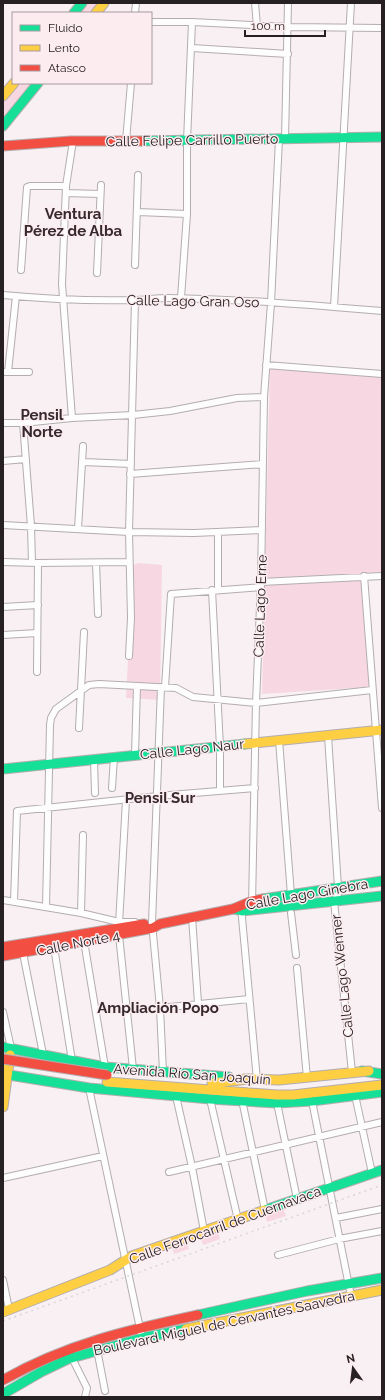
<svg xmlns="http://www.w3.org/2000/svg" width="385" height="1400" font-family="Raleway,sans-serif">
<style>
.green{fill:#f7d8e2}
.lines{fill:none;stroke-linecap:round;stroke-linejoin:round}
.street-casing{stroke:#b3adaf;stroke-width:8}
.fast-casing{stroke:#b3adaf;stroke-width:11}
.slow-casing{stroke:#b3adaf;stroke-width:11}
.jam-casing{stroke:#b3adaf;stroke-width:11}
.street{stroke:#fefdfd;stroke-width:6}
.fast{stroke:#16e098;stroke-width:9}
.slow{stroke:#ffcf43;stroke-width:9}
.jam{stroke:#f24e42;stroke-width:9}
.rail{stroke:#d8d6d6;stroke-width:1.5;stroke-dasharray:2 4;stroke-linecap:butt}
.jam-bridge-casing{stroke:#b3adaf;stroke-width:11;stroke-linecap:butt}
.jam-bridge{stroke:#f24e42;stroke-width:9}
.labels{text-anchor:middle;dominant-baseline:central;stroke-width:3;stroke-linejoin:round;paint-order:stroke}
.street-label{font-size:14px;fill:#262022;stroke:#fcecf0}
.neighbourhood-label{font-size:15px;font-weight:bold;fill:#362a2e;stroke:#fcecf0}
</style>
<rect width="100%" height="100%" fill="#f8f0f2"/>
<!-- green -->
<path class="green" d="M87,3H101L92,13H79Z
M20,83H34L3,119V103Z
M270,366L382,375V572L361,573L370,687L262,694Z
M139,563L162,565L160,700L126,698L133,565Z
M283,1208L286,1216L267,1222L265,1214Z
M218,1231L220,1239L203,1245L200,1237Z
M187,1242L189,1249L174,1254L172,1247Z"/>
<g class="lines">
<!-- street casing -->
<g class="street-casing">
<path id="street" d="M255,3L257,26
M135,13L136,3
M151,22H192L289,27L382,28
M192,48L288,54
M285,139L288,3
M126,141L131,83
M66,193L100,194
M138,212L187,214
M135,265L138,175
M21,270L27,187L30,186H66
M97,273L101,185
M3,295C46,299 90,301 133,300C145,300 156,298 167,298C238,299 311,305 382,311
M181,298L187,214V141L192,22
M334,307L351,3
M266,365L382,374
M3,372H29
M8,372L16,296
M72,418L62,284L66,186L73,141
M3,423H23L72,418L133,415L170,411L237,398L264,397
M23,423L31,526L32,563
M3,461L26,459
M83,462L131,464
M130,474L263,464
M3,525L129,532L194,533L262,530
M78,529L83,446
M218,532V590
M3,562L38,563L129,562
M96,563L98,614
M364,576L382,808
M261,582L382,576
M212,590L220,747V790
M3,607L38,605
M3,635L37,633
M129,656L131,618L129,532L135,300
M37,672L38,563
M161,687L152,923L160,1008L163,1072
M165,687L171,594L261,587
M79,728L84,632
M328,736L338,887V894L334,901L352,1072
M279,740L291,895
M135,755L137,686
M94,760L95,793
M112,788L114,757
M3,900L81,913L119,922H135
M14,902L17,811L158,796L255,788
M252,905L256,703L261,582L264,397L271,303L279,139
M46,907L50,725L51,718L56,709L89,685L99,684L176,688L193,697L256,703L372,690
M241,907L257,1080
M81,913L83,835
M291,913L296,955
M192,917L198,1003
M119,924L126,800
M119,935L133,1069
M84,941L105,1067
M54,947L72,1061
M23,953L43,1054
M297,968L307,1078
M160,1008L249,999
M3,1012L11,1048
M89,1088L142,1338
M355,1095L372,1173
M176,1096L192,1167L204,1231
M210,1099L238,1220
M242,1100L265,1210
M312,1101L351,1296
M277,1103L297,1199
M169,1172L382,1122
M3,1178L103,1156
M336,1218L382,1209
M278,1255L339,1239L382,1231
M3,1280L9,1309
M95,1339L105,1391
M72,1358L87,1388L85,1397"/>
</g>
<!-- fast casing -->
<g class="fast-casing">
<path id="fast" d="M74,13L82,3
M3,126L38,83
M142,141L382,137
M3,769L245,744
M263,899L382,881
M234,909L242,911L382,896
M3,1047L105,1067L229,1077
M362,1071L382,1074
M3,1074L89,1088L210,1099L277,1103L312,1101L382,1092
M265,1210L382,1170
M198,1315L307,1291L382,1278
M3,1394L41,1372L68,1359L142,1338L186,1329"/>
</g>
<!-- slow casing -->
<g class="slow-casing">
<path id="slow" d="M96,13L104,3
M3,96L14,83
M245,744L382,730
M244,1079L279,1080L369,1071
M107,1082L277,1095H293L382,1085
M212,1083L249,1079
M3,1107L10,1055
M3,1312L110,1270L132,1256L265,1210
M186,1329L382,1290"/>
</g>
<!-- jam casing -->
<g class="jam-casing">
<path id="jam" d="M3,146L71,141H142
M3,947L144,924
M3,956L153,928L160,924L233,909L252,901L263,899
M3,1380C67,1344 128,1330 198,1315"/>
</g>
<!-- street -->
<use href="#street" class="street"/>
<!-- fast -->
<use href="#fast" class="fast"/>
<!-- slow -->
<use href="#slow" class="slow"/>
<!-- jam -->
<use href="#jam" class="jam"/>
<!-- rail -->
<path class="rail" d="M3,1321L382,1185"/>
<!-- jam-bridge casing -->
<g class="jam-bridge-casing">
<path id="jam-bridge" d="M3,1059L107,1075"/>
</g>
<!-- jam-bridge -->
<use href="#jam-bridge" class="jam-bridge"/>
</g>
<g class="labels">
<!-- street labels -->
<g class="street-label">
<text transform="translate(192 140) rotate(-1)">Calle Felipe Carrillo Puerto</text>
<text transform="translate(193 301) rotate(1)">Calle Lago Gran Oso</text>
<text transform="translate(260 606) rotate(-88)">Calle Lago Erne</text>
<text transform="translate(192 749) rotate(-6)">Calle Lago Naur</text>
<text transform="translate(307 894) rotate(-10)">Calle Lago Ginebra</text>
<text transform="translate(78 943) rotate(-11)">Calle Norte 4</text>
<text transform="translate(342 976) rotate(-96)">Calle Lago Wenner</text>
<text transform="translate(192 1074) rotate(4)">Avenida Río San Joaquín</text>
<text transform="translate(225 1225) rotate(-20)">Calle Ferrocarril de Cuernavaca</text>
<text transform="translate(224 1323) rotate(-12)">Boulevard Miguel de Cervantes Saavedra</text>
</g>
<!-- neighbourhood labels -->
<g class="neighbourhood-label">
<text x="73" y="214">Ventura<tspan x="73" dy="17">Pérez de Alba</tspan></text>
<text x="42" y="415">Pensil<tspan x="42" dy="17">Norte</tspan></text>
<text x="160" y="798">Pensil Sur</text>
<text x="158" y="1008">Ampliación Popo</text>
</g>
</g>
<!-- border -->
<rect width="385" height="1400" fill="none" stroke="#262022" stroke-width="8"/>
<!-- legend -->
<rect x="12" y="12" width="140" height="72" fill="#fcecf0" stroke="#a69a9e"/>
<rect x="20" y="25" width="20" height="6" fill="#16e098" stroke="#a69a9e"/>
<text x="48" y="32" font-size="12" fill="#262022">Fluido</text>
<rect x="20" y="45" width="20" height="6" fill="#ffcf43" stroke="#a69a9e"/>
<text x="48" y="52" font-size="12" fill="#262022">Lento</text>
<rect x="20" y="65" width="20" height="6" fill="#f24e42" stroke="#a69a9e"/>
<text x="48" y="72" font-size="12" fill="#262022">Atasco</text>
<!-- north arrow -->
<g transform="translate(353 1368) rotate(346)" stroke="#fcecf0" stroke-width="3" paint-order="stroke">
<path d="M0-3L7 15L0 10L-7 15Z" fill="#262022"/>
<text y="-6" font-size="11" font-weight="bold" text-anchor="middle" fill="#262022">N</text>
</g>
<!-- scale -->
<path d="M245 30v6h80v-6" fill="none" stroke="#262022" stroke-width="2"/>
<text x="251" y="30" font-size="12" fill="#262022" stroke="#fcecf0" stroke-width="3" paint-order="stroke">100 m</text>
</svg>
